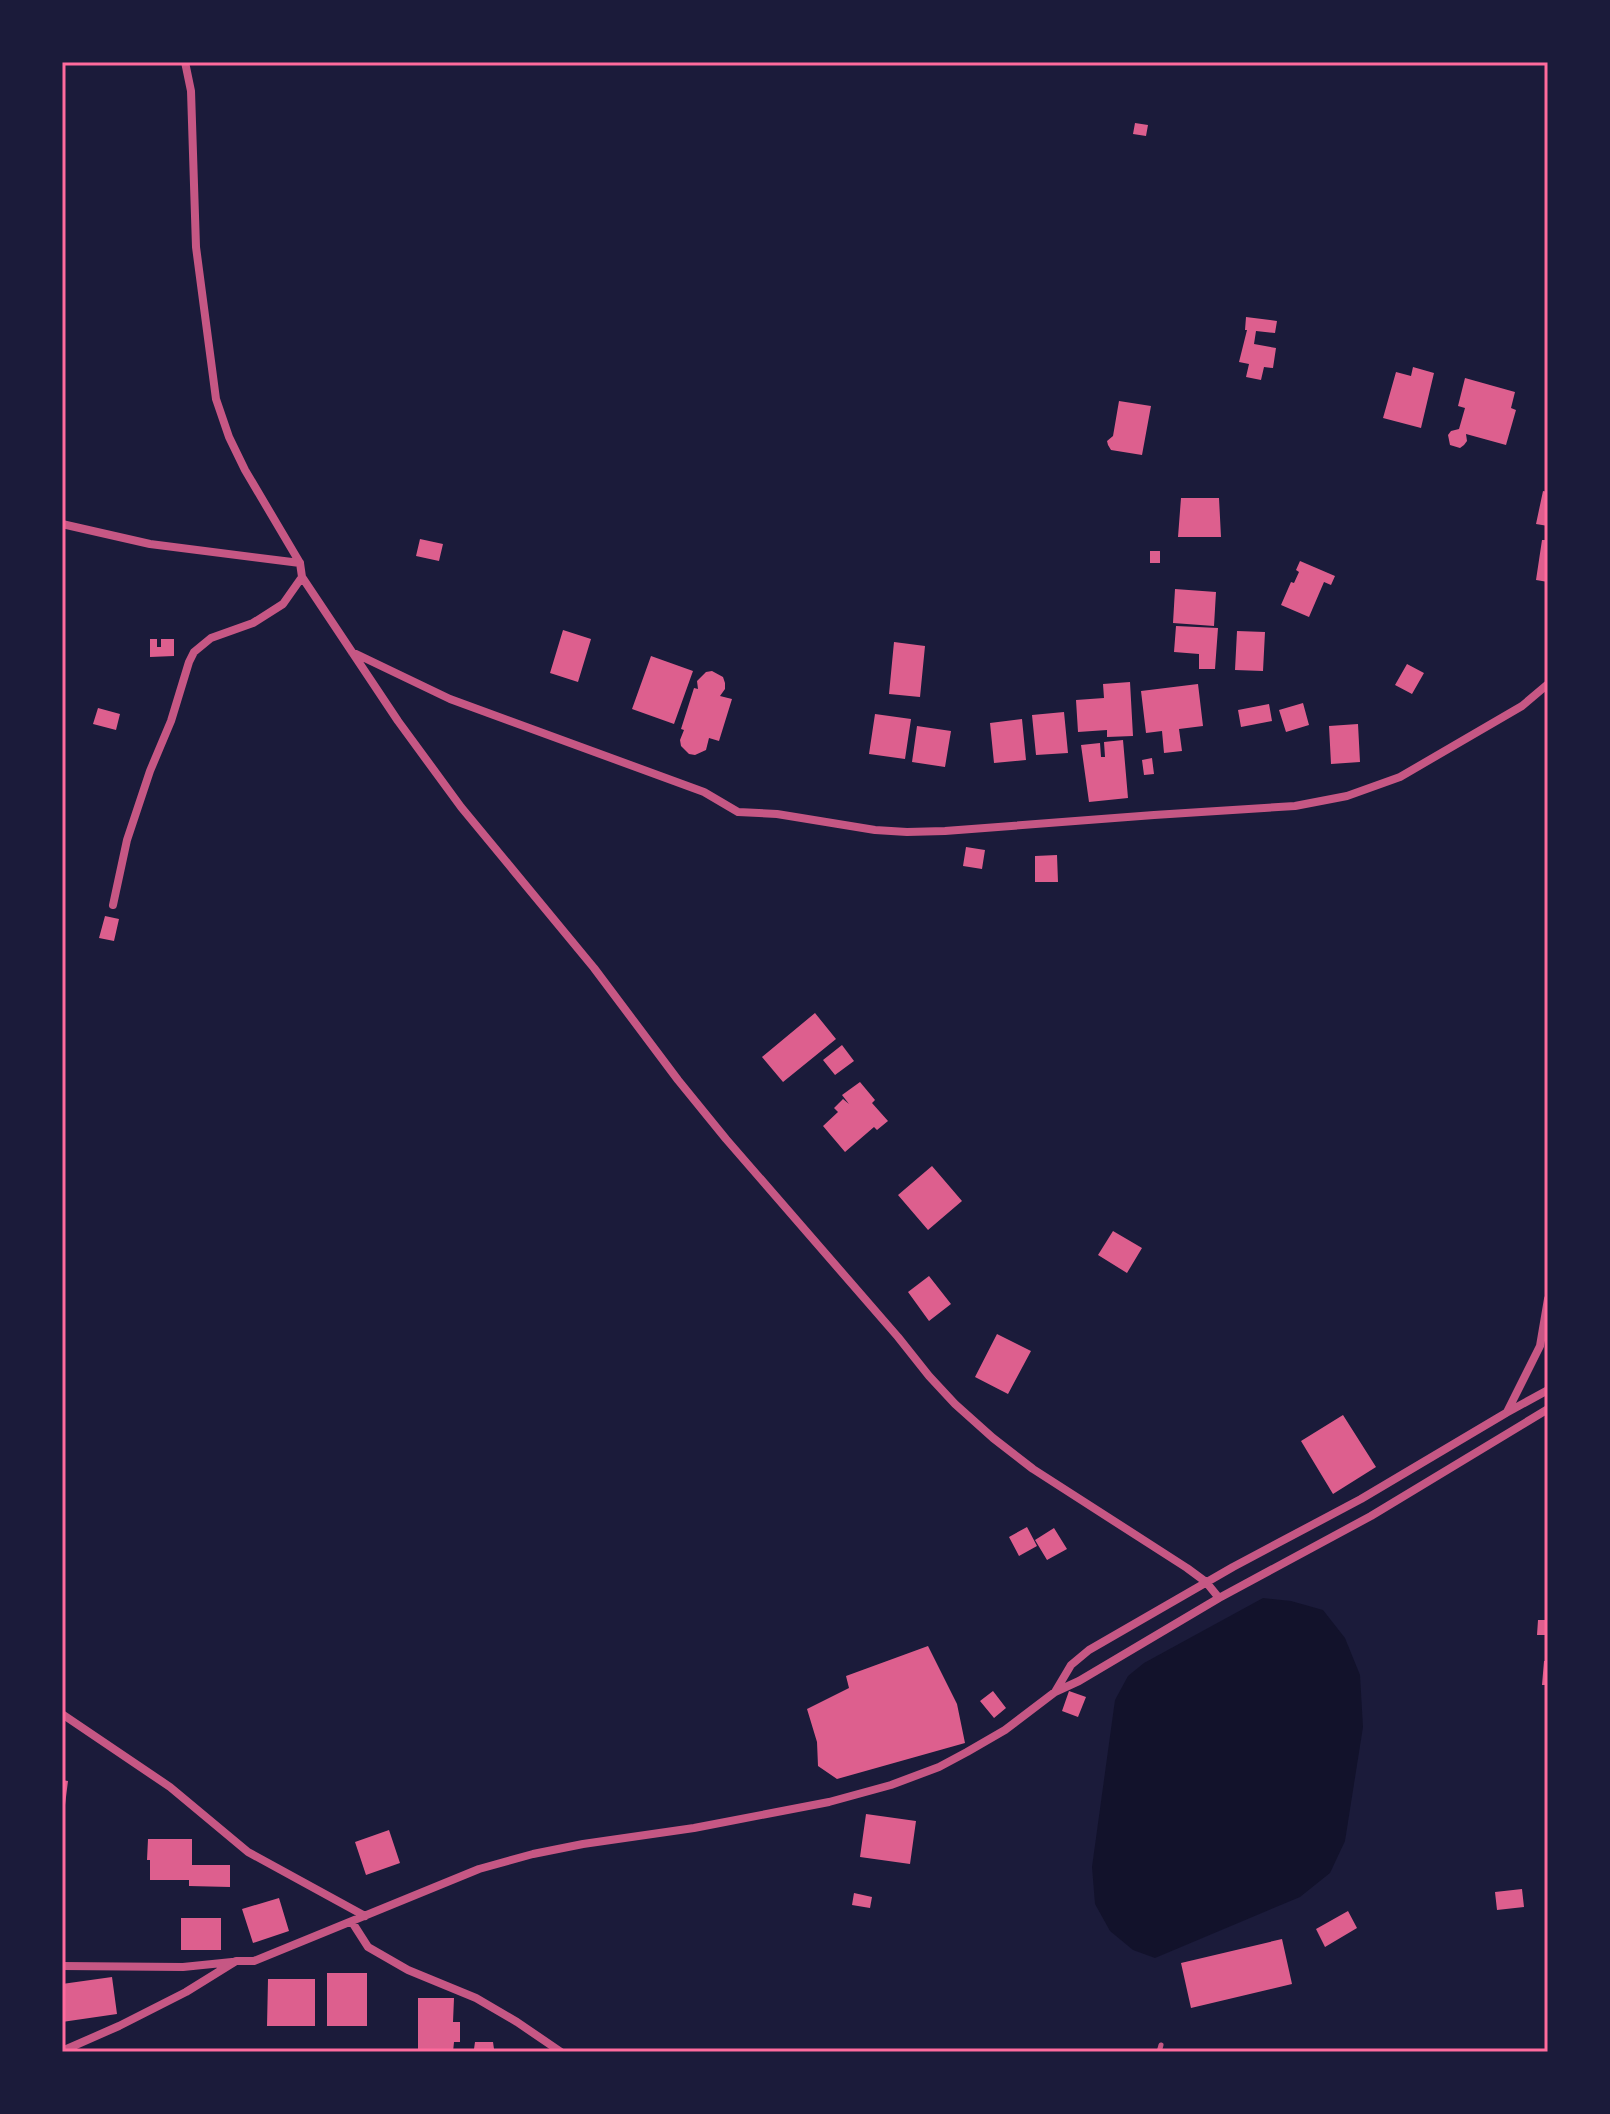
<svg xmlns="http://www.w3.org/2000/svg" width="1610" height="2114" font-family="Cabin,sans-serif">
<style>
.water{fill:#12122b}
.building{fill:#dd5f8e}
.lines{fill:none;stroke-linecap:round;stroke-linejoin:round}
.service{stroke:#c65784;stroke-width:5}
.minor{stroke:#c65784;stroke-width:8}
.neatline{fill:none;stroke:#ff6b9d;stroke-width:3}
</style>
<rect width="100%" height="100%" fill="#1b1b3a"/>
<!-- water -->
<path class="water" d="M1263,1598L1291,1601L1323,1610L1345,1638L1360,1675L1363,1727L1345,1841L1330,1873L1300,1897L1155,1958L1133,1950L1110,1931L1095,1904L1092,1867L1115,1700L1128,1676L1144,1663Z"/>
<!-- building -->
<path class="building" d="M1135,123L1148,125L1146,136L1133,134Z
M1246,317L1277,321L1275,333L1256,331L1254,344L1276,348L1273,368L1264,367L1261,380L1246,377L1249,364L1239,362L1247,330H1245Z
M1413,367L1434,373L1421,428L1383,418L1396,372L1411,376Z
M1465,378L1515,392L1511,408L1516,410L1506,445L1466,434L1467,441L1464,445L1460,448L1450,445L1448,435L1451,431L1459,429L1465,408L1458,406Z
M1119,401L1151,406L1142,455L1111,450L1108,445L1107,441L1113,436Z
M1543,491L1548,492V526L1536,524Z
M1181,498H1219L1221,537H1178Z
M420,539L443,544L439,561L416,556Z
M1542,540H1548V582L1536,580Z
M1150,551H1160V563H1150Z
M1300,561L1335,576L1331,585L1324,582L1309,617L1281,605L1291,582L1294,583L1299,572L1296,570Z
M1175,589L1216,592L1214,626L1173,623Z
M1176,626L1218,628L1215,669H1199V654L1174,652Z
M563,630L591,639L578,682L550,673Z
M1237,631L1265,632L1263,671L1235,670Z
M150,639H157V647H161V639H174V656L150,657Z
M894,642L925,646L920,697L889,694Z
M651,656L693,671L674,724L632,709Z
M1407,664L1424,673L1412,694L1395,685Z
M712,671L723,677L725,683V689L720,696L732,699L719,741L709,738L706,750L695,755L689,754L681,746L680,740L684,730L681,729L694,688L698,689L697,681L706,672Z
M1130,682L1133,736L1107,737V730L1078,732L1076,700L1104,698L1103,684Z
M1198,684L1203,726L1179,729L1182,751L1164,753L1162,731L1146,733L1141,691Z
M1303,703L1309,725L1286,732L1279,710Z
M1269,704L1272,721L1241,727L1238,710Z
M98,708L120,714L116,730L93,724Z
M1064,712L1068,753L1036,755L1032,715Z
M875,714L911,719L905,759L869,754Z
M1022,719L1026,760L994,763L990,723Z
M1358,724L1360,762L1331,764L1329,726Z
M917,726L951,731L945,767L912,762Z
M1123,740L1128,798L1089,802L1081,745L1100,743L1101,757H1105L1104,742Z
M1152,758L1154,774L1144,775L1142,760Z
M966,847L985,850L982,869L963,866Z
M1057,855L1058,882H1035V856Z
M105,916L119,919L114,941L99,938Z
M815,1013L836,1039L783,1082L762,1057Z
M842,1045L854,1061L835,1075L823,1060Z
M860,1082L875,1100L872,1103L888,1121L877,1130L874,1127L845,1152L823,1126L838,1112L834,1108L843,1099L849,1104L842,1095Z
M932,1166L962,1201L928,1230L898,1195Z
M1113,1231L1142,1248L1127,1273L1098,1255Z
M929,1276L951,1304L929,1321L908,1292Z
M997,1334L1031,1351L1008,1394L975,1377Z
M1343,1415L1376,1467L1333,1494L1301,1441Z
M1027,1527L1037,1546L1019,1556L1009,1537Z
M1054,1528L1067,1549L1047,1560L1035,1540Z
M1538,1620H1548V1635H1537Z
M928,1646L957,1704L965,1743L837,1779L818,1766L817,1742L807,1709L849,1688L846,1676Z
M1544,1661H1548V1685H1542Z
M993,1691L1006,1708L994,1718L980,1701Z
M1069,1691L1086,1697L1078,1717L1062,1711Z
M62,1780L68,1781L64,1813H62Z
M866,1814L916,1821L910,1864L860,1857Z
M389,1830L400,1863L366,1875L355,1842Z
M148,1839H192V1865H230V1887L189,1886V1880H150V1860H147Z
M1522,1889L1524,1907L1497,1910L1495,1892Z
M854,1893L872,1897L870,1908L852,1905Z
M279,1898L289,1931L253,1943L242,1909Z
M1348,1911L1357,1928L1325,1947L1316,1929Z
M181,1918H221V1950H181Z
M1282,1939L1292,1984L1191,2008L1181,1963Z
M327,1973H367V2026H327Z
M112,1977L117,2014L62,2022V1984Z
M268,1979H315V2026H267Z
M418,1998H454L453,2022H460V2042H454L453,2052H418Z
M475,2042H493L494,2049H504V2052H467V2049H474Z"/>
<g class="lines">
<!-- service -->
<path class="service" d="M1159,2052L1161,2045"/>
<!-- minor -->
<path class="minor" d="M185,62L191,91L196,247L216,399L229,437L245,470L300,563L302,577L398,721L461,807L594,968L678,1080L726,1139L898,1337L929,1376L955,1404L993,1438L1033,1469L1187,1568L1206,1582L1219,1598
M62,524L150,544L300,563
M352,652L450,699L704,792L738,812L777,814L875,830L907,832L945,831L1154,815L1295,806L1347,796L1400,777L1522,706L1548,684
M113,905L127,840L150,771L171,721L189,662L194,652L211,638L253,623L283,604L302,577
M1507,1412L1540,1346L1548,1299
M1055,1692L1071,1665L1089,1650L1233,1567L1361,1499L1506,1413L1548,1390
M62,1714L170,1787L248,1852L365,1916
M352,1922L368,1947L408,1970L476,1998L517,2022L561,2052
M62,1966L183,1967L232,1962
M62,2051L119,2026L186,1992L236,1961H254L479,1869L533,1854L583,1844L694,1828L829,1802L891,1785L939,1767L967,1752L1005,1730L1055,1692L1079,1681L1219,1598L1371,1516L1548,1409"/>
</g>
<!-- border -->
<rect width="1610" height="2114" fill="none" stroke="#1b1b3a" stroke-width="128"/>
<rect x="64" y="64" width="1482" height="1986" class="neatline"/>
</svg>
